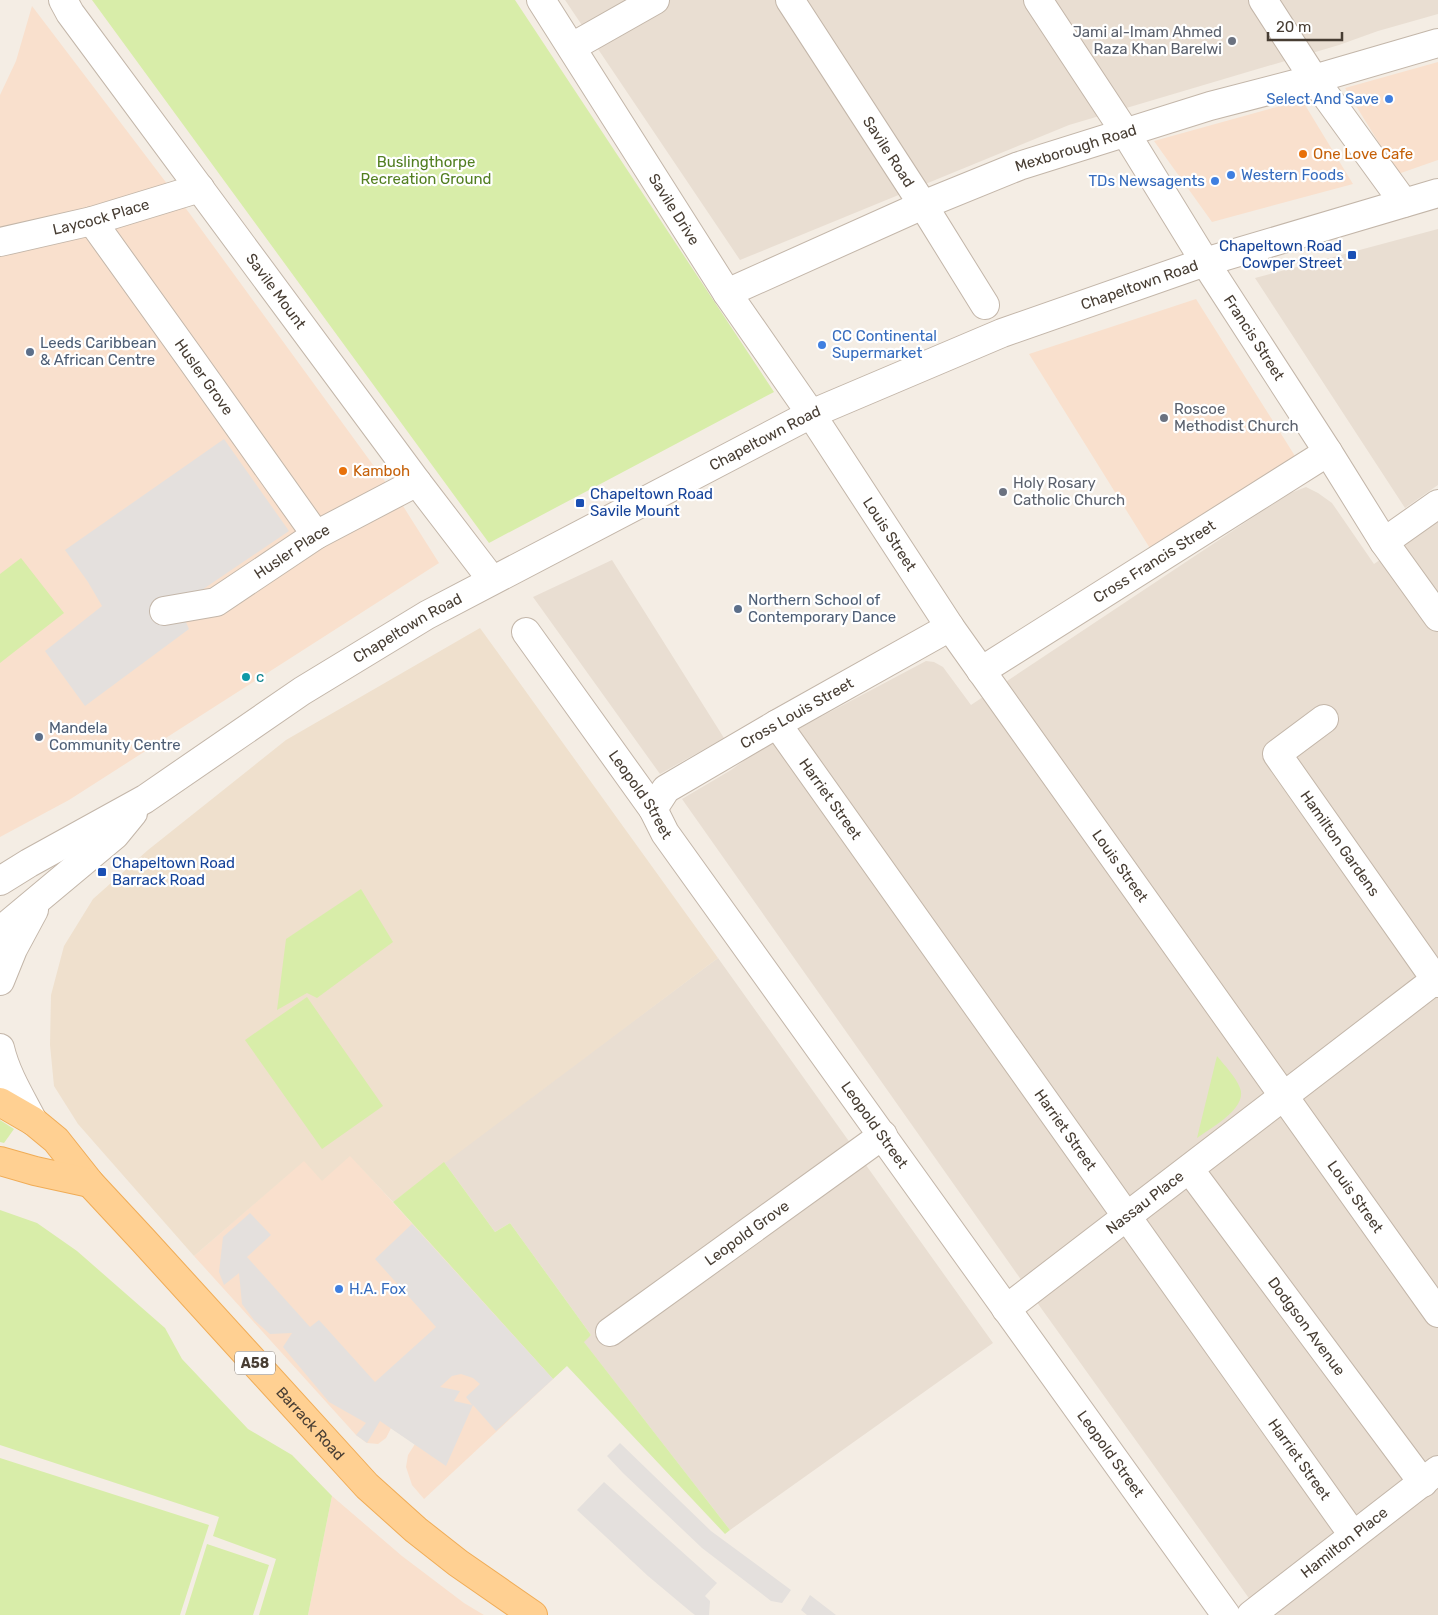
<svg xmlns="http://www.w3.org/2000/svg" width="1438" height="1615" font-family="Rubik,sans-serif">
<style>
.residential{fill:#e9ded2}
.commercial{fill:#f9e0cd}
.education{fill:#efe0cd}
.green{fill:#d8eda9}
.parking{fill:#e4e0dd;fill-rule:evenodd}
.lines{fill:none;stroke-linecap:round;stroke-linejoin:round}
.street-casing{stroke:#c3b6a9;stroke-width:30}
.primary-casing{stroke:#f0ac56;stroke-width:30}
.street{stroke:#fff;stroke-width:28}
.primary{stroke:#ffd092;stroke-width:28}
.worship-dot{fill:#6b7280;stroke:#fff;stroke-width:2}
.shop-dot{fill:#3f7fe0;stroke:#fff;stroke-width:2}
.food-dot{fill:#e8710a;stroke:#fff;stroke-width:2}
.transit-dot{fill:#1a4fb4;stroke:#fff;stroke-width:2}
.service-dot{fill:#5c6f8a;stroke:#fff;stroke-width:2}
.culture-dot{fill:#0f9aa8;stroke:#fff;stroke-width:2}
.labels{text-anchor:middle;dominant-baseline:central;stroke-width:4.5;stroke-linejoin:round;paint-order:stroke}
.shield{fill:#fff;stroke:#7e7770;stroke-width:1}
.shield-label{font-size:14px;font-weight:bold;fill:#473d33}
.worship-label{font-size:15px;fill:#5b616d;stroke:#fff;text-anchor:start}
.shop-label{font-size:15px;fill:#366cbe;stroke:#fff;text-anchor:start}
.street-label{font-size:15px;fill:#473d33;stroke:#fff}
.food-label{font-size:15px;fill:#c56008;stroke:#fff;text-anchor:start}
.park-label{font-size:15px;fill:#527f21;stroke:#fff}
.transit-label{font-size:15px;fill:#164399;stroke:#fff;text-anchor:start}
.service-label{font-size:15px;fill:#4e5e75;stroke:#fff;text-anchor:start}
.culture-label{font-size:15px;fill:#0d838f;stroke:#fff;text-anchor:start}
</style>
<rect width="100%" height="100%" fill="#f4ede4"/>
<!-- residential -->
<path class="residential" d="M565,0H1438V14L1378,31L1339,45L1069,125L740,260Z
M1438,229V485L1405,508L1255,278Z
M1306,487L1318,493L1332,503L1374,564L1438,519V1615H1261L1041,1308L682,799L731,770L760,749L926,661L934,662L943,667L971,705L1288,494Z
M612,560L724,738L660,774L533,597Z
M718,958L993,1343L730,1530L583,1341L591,1335L510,1223L495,1232L444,1162Z"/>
<!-- commercial -->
<path class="commercial" d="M32,6L190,214L403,506L439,563L69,800L0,837V95L16,61Z
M1438,62V160L1398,174L1345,88Z
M1302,100L1353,184L1212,222L1154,141Z
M1196,299L1295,456L1151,550L1029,354Z
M350,1155L553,1379L424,1499L412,1485L406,1467L408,1455L415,1444L391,1428L386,1438L378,1444L367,1443L356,1435L194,1256L304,1160Z
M332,1496L402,1556L464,1603L484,1615H308Z"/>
<!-- education -->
<path class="education" d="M480,628L718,958L393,1202L350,1156L322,1181L304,1161L194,1256L78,1124L54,1086L50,1045L51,995L64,946L93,899L148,850L286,740Z"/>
<!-- green -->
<path class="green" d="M92,0H515L774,392L489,543Z
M21,558L64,613L0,663V574Z
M361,889L393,942L317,998L307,993L277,1010L286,939Z
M307,997L383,1106L322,1149L245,1040Z
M1217,1056C1225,1066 1236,1077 1240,1088C1248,1108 1211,1128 1197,1138Z
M0,1120L14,1129L4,1143L0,1142Z
M444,1162L495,1232L510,1223L591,1335L584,1342L730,1530L725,1534L567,1366L553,1379L393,1202Z
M0,1210L37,1223L77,1251L165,1328L182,1359L248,1429L292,1455L332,1496L308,1615H259L276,1559L213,1536L219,1517L0,1445Z
M0,1458L209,1525L180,1615H0Z
M207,1544L269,1565L253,1615H185Z"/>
<!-- parking -->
<path class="parking" d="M224,439L289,531L193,596L185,620L189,629L85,706L45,651L102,606L88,582L65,550Z
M250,1213L271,1235L247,1257L310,1327L319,1320L375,1382L436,1327L375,1259L412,1224L553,1379L496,1431L473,1405L446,1466L380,1421L367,1443L356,1435L366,1423L329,1402L283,1347L292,1333L270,1334L254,1320L242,1304L239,1273L224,1285L219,1272L223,1237ZM461,1374L473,1378L480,1384L466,1397L472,1405L454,1401L460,1391L440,1387L452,1376Z
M620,1443L711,1531L791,1590L782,1603L771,1601L702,1548L623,1473L607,1456Z
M604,1482L717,1583L705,1596L710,1601L709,1615H695L691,1612L648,1576L577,1510Z
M810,1595L836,1615H807L801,1610Z"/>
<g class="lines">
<!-- street casing -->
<g class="street-casing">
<g id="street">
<path id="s1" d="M63,0L70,13L417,482L492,580"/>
<path id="s2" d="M541,0L727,293L811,414L950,627L1438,1313"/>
<path id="s3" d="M790,0L923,205L985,305"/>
<path id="s4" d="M1038,0L1125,132L1205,262L1328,452L1384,542L1438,617"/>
<path d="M1263,0L1314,79L1404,203"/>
<path d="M572,47L655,0"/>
<path id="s5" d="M92,221L191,359L316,535"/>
<path id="s6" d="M0,242L92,221L200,188"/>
<path id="s7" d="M727,293L923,205L1019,166L1210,106L1314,79L1438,43"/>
<path d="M1384,542L1438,504"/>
<path id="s8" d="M164,611L216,602L316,535L417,482"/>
<path id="s9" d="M526,632L653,809L665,833L1226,1615"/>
<path id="s10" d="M981,671L1328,452"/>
<path id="s11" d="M1324,719L1277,754L1438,983"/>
<path id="s12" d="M777,724L1353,1535"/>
<path id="s13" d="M653,809L666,789L777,724L950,627"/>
<path id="s14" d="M0,881L29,863L145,799L302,691L427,615L811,414L1002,333L1205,262L1438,193"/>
<path d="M0,931L115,835L133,813"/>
<path d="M0,981L13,949L34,910"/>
<path d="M0,1048C6,1074 21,1098 33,1121"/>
<path id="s15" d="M1190,1170L1423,1483"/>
<path id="s16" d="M1006,1309L1435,980"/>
<path id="s17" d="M610,1332L883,1135"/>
<path id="s18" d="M1251,1615L1438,1470"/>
</g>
</g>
<!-- primary casing -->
<g class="primary-casing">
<g id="primary">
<path id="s19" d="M0,1102L33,1121L56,1140L90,1183L143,1240L367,1486L416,1530L458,1563L533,1615"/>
<path d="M0,1161L35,1171L90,1183"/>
</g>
</g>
<!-- street -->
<use href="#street" class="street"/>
<!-- primary -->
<use href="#primary" class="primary"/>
</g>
<!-- markers -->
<g class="worship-dot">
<circle cx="1232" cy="41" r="5"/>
<circle cx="1164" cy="418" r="5"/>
<circle cx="1003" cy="492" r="5"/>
</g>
<g class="shop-dot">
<circle cx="1389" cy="99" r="5"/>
<circle cx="1231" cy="175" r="5"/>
<circle cx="1215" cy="181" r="5"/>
<circle cx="822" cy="345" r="5"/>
<circle cx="339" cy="1289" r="5"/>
</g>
<g class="food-dot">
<circle cx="1303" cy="154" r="5"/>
<circle cx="343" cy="471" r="5"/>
</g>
<g class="transit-dot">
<rect x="1347" y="250" width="10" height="10" rx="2.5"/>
<rect x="575" y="498" width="10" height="10" rx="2.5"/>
<rect x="97" y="867" width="10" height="10" rx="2.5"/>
</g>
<g class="service-dot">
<circle cx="30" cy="352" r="5"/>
<circle cx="738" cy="609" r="5"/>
<circle cx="39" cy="737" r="5"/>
</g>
<circle class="culture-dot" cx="246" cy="677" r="5"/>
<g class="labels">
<!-- shield labels -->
<rect class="shield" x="235" y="1351.5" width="40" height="23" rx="4"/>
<g class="shield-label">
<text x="255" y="1363">A58</text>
</g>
<!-- worship labels -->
<g class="worship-label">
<text x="1222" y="32" text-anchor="end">Jami al-Imam Ahmed<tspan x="1222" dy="17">Raza Khan Barelwi</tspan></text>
<text x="1174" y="409">Roscoe<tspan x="1174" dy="17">Methodist Church</tspan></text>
<text x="1013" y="483">Holy Rosary<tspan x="1013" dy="17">Catholic Church</tspan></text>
</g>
<!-- shop labels -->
<g class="shop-label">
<text x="1379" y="99" text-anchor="end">Select And Save</text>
<text x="1241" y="175">Western Foods</text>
<text x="1205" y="181" text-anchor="end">TDs Newsagents</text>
<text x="832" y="336">CC Continental<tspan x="832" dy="17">Supermarket</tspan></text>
<text x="349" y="1289">H.A. Fox</text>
</g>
<!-- street labels -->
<g class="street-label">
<text stroke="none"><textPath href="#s7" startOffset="378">Mexborough Road</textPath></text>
<text stroke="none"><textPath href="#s3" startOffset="181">Savile Road</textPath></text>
<text stroke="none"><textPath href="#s2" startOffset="248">Savile Drive</textPath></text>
<text stroke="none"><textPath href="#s6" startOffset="104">Laycock Place</textPath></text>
<text stroke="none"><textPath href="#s14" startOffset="1290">Chapeltown Road</textPath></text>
<text stroke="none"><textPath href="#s1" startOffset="361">Savile Mount</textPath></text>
<text stroke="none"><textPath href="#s4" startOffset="401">Francis Street</textPath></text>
<text stroke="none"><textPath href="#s5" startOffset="192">Husler Grove</textPath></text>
<text stroke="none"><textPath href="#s14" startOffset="885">Chapeltown Road</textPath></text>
<text stroke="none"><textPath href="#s2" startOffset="638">Louis Street</textPath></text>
<text stroke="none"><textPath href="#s8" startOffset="144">Husler Place</textPath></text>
<text stroke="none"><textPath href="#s10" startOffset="205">Cross Francis Street</textPath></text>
<text stroke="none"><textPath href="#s14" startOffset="480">Chapeltown Road</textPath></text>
<text stroke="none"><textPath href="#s13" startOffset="175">Cross Louis Street</textPath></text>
<text stroke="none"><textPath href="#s9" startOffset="199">Leopold Street</textPath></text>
<text stroke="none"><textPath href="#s12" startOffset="92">Harriet Street</textPath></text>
<text stroke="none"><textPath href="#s11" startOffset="168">Hamilton Gardens</textPath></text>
<text stroke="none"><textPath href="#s2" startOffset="1042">Louis Street</textPath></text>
<text stroke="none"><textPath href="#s9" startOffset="604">Leopold Street</textPath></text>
<text stroke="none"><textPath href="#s12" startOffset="498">Harriet Street</textPath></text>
<text stroke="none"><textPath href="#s2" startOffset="1448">Louis Street</textPath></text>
<text stroke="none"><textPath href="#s16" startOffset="175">Nassau Place</textPath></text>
<text stroke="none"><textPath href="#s17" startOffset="169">Leopold Grove</textPath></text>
<text stroke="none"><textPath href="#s15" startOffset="195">Dodgson Avenue</textPath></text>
<text stroke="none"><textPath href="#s19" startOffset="449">Barrack Road</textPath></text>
<text stroke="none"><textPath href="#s9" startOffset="1009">Leopold Street</textPath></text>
<text stroke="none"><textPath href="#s12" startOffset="902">Harriet Street</textPath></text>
<text stroke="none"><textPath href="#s18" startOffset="118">Hamilton Place</textPath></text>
</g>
<!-- food labels -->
<g class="food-label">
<text x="1313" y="154">One Love Cafe</text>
<text x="353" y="471">Kamboh</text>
</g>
<!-- park labels -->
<g class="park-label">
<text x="426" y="162">Buslingthorpe<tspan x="426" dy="17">Recreation Ground</tspan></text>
</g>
<!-- transit labels -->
<g class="transit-label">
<text x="1342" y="246" text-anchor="end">Chapeltown Road<tspan x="1342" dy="17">Cowper Street</tspan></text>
<text x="590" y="494">Chapeltown Road<tspan x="590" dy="17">Savile Mount</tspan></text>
<text x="112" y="863">Chapeltown Road<tspan x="112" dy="17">Barrack Road</tspan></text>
</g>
<!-- service labels -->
<g class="service-label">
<text x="40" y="343">Leeds Caribbean<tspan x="40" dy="17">&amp; African Centre</tspan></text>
<text x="748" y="600">Northern School of<tspan x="748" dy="17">Contemporary Dance</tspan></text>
<text x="49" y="728">Mandela<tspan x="49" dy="17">Community Centre</tspan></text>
</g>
<!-- culture labels -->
<g class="culture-label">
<text x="256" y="677">c</text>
</g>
</g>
<!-- scale -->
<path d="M1268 32v8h74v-8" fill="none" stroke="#473d33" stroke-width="2.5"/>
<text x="1276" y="32" font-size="15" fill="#473d33" stroke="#ffffff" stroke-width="4" paint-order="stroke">20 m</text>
</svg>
